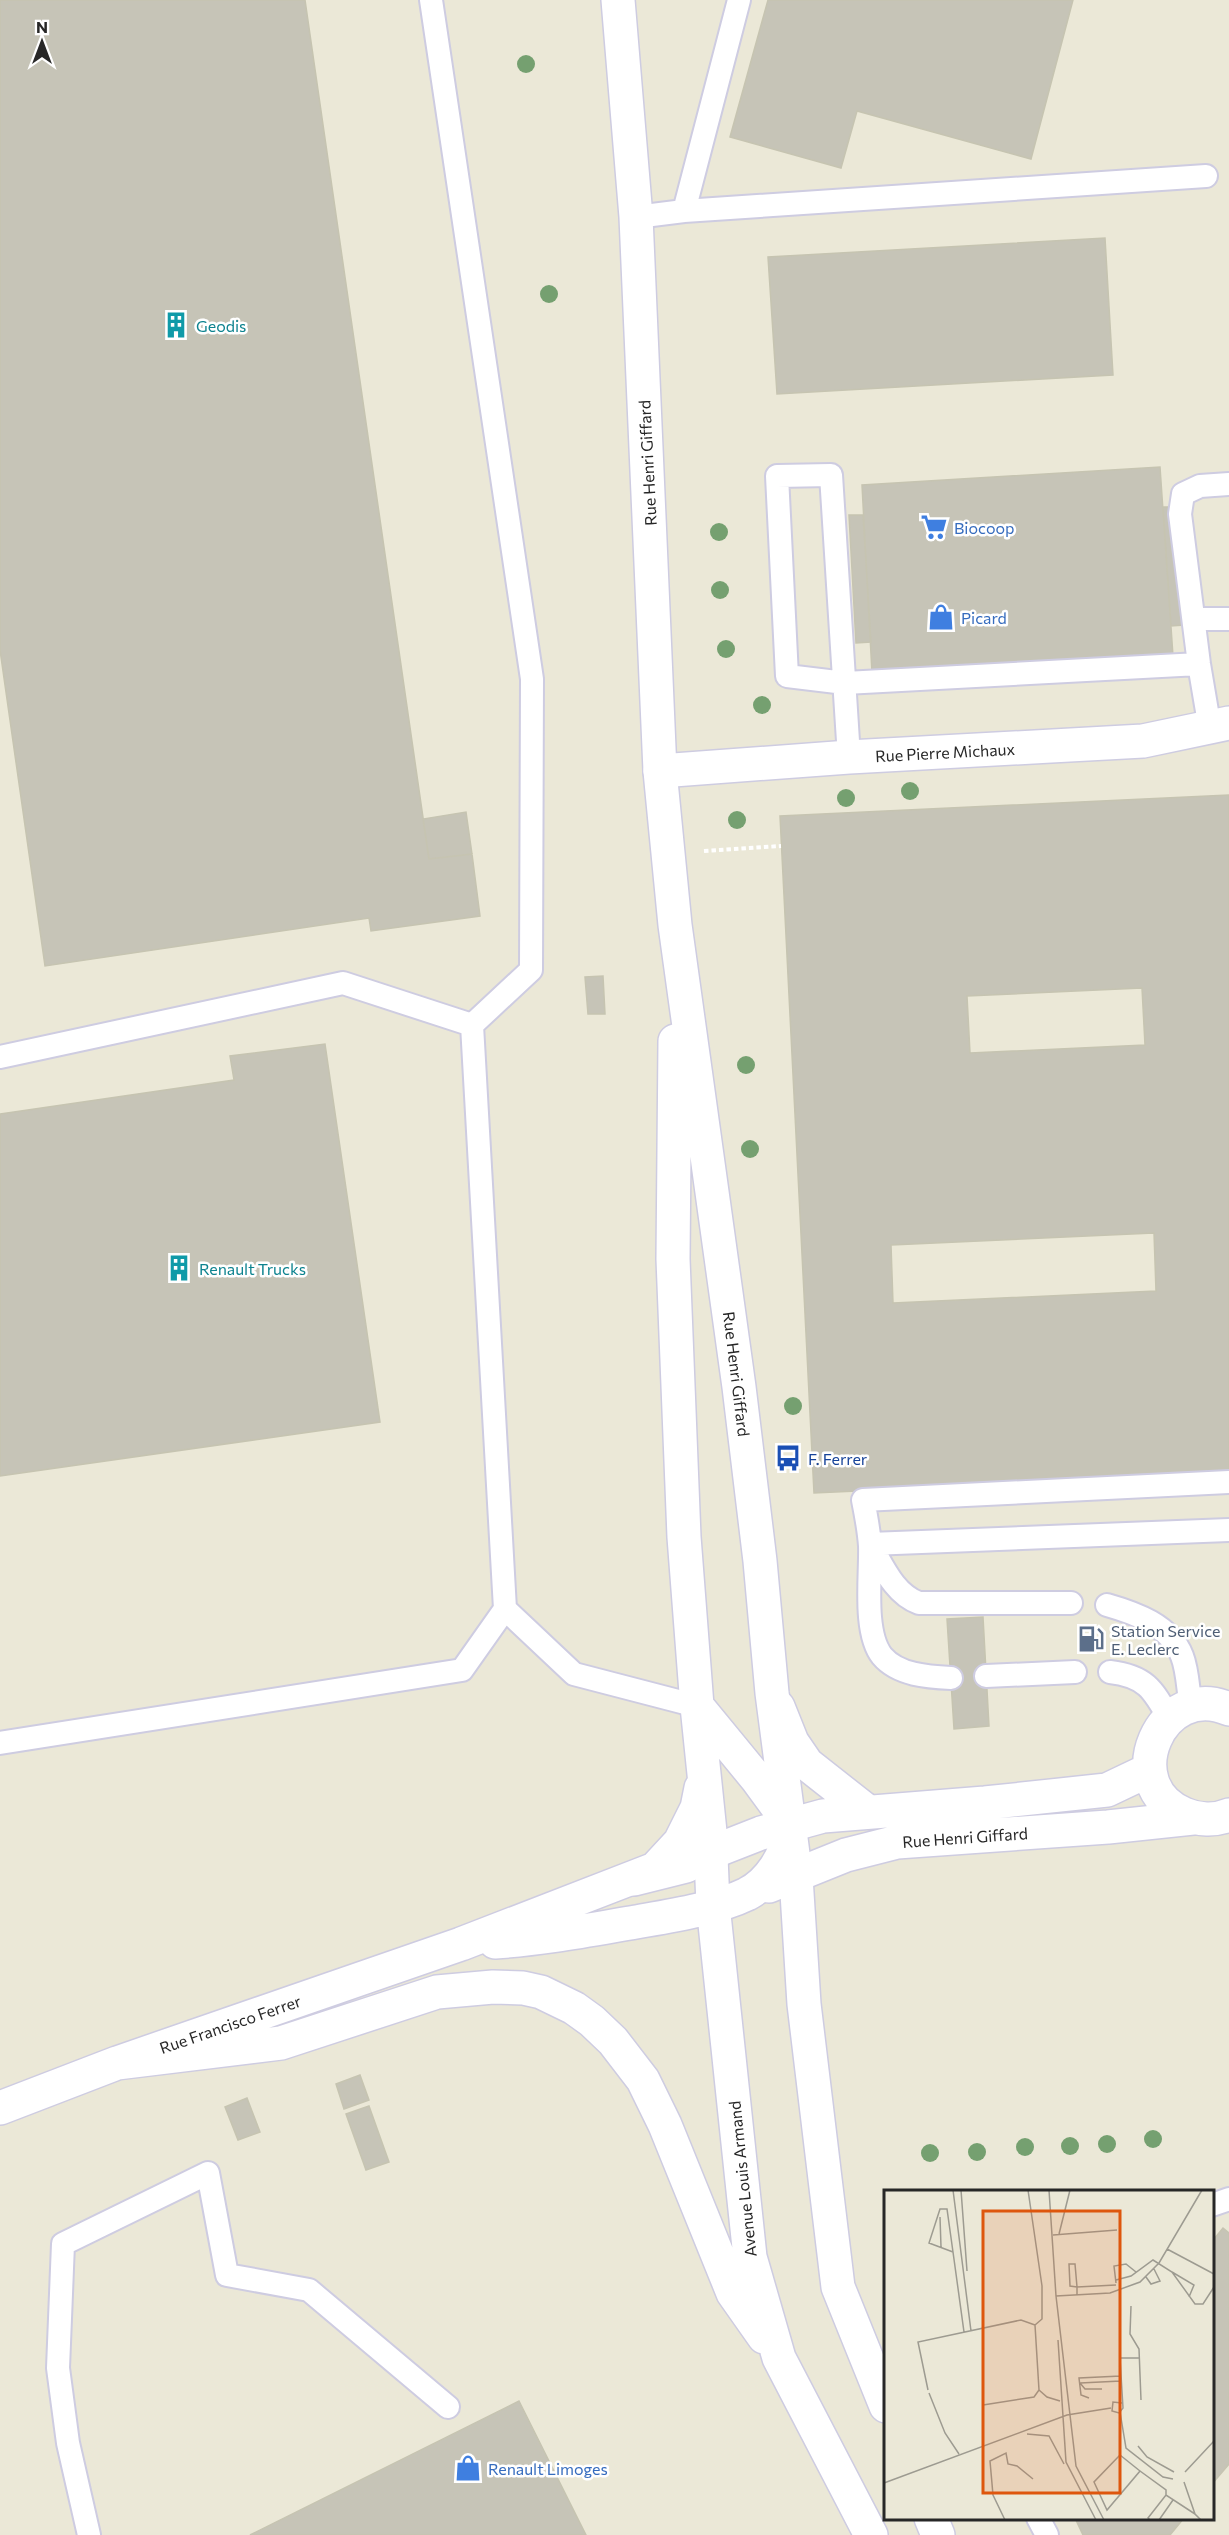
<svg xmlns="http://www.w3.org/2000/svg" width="1229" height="2535" font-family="Commissioner,sans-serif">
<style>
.building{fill:#c6c4b7;stroke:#c6c4b1;stroke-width:1.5;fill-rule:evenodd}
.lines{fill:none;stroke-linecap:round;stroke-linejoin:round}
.service-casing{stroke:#cecce1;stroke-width:26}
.minor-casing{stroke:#cecce1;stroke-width:36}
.tertiary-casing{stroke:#cecce1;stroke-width:36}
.path{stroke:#fff;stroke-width:4;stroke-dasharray:4.5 3;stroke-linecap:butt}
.service{stroke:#fff;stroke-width:22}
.minor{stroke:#fff;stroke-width:33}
.tertiary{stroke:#fff;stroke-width:33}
.tree{fill:#75a070}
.labels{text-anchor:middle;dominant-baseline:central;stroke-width:5;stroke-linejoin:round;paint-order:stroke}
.culture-label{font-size:16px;fill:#0d838f;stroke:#fff;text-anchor:start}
.street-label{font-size:16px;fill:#272727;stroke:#fff}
.shop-label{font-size:16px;fill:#366cbe;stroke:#fff;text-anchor:start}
.transit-label{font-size:16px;fill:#164399;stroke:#fff;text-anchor:start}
.service-label{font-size:16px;fill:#4e5e75;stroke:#fff;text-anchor:start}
.inset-road{fill:none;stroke:#9d9b91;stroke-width:1.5}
.view{fill:#de560d;fill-opacity:0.15;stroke:#de560d;stroke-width:3}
.inset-edge{fill:none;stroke:#272727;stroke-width:3}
</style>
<rect width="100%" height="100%" fill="#ebe8d7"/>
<!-- building -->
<path class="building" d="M0,0H305L429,859L472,854L480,916L371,931L369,918L45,966L0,650Z
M768,0H1073L1031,159L857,111L841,168L730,137Z
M1105,238L1113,375L777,394L768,257Z
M1160,467L1173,656L872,673L862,485Z
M1163,507H1178L1184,625L1171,626Z
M849,515H863L871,642L856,643Z
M1229,795V1474L814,1493L780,816ZM1142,988L1145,1045L970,1053L967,996ZM1154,1233L1156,1291L893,1303L891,1245Z
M466,812L472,854L429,859L423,819Z
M603,976L605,1014H588L585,977Z
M325,1044L380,1422L0,1476V1114L234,1080L230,1056Z
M983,1617L989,1726L954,1729L947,1619Z
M360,2075L369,2100L344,2109L336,2084Z
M247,2098L260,2132L238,2140L225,2107Z
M369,2106L389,2162L366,2170L346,2114Z
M1223,2228L1229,2233V2464L1212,2484V2238L1214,2239Z
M519,2401L586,2535H250Z
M1075,2518H1184L1170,2535H1083Z"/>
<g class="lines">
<!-- service casing -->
<g class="service-casing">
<path id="service" d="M684,211L739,0
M636,217L684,211L1206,176
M1194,619H1229
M1210,729L1199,664L1180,514L1183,494L1200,486L1229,484
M849,757L831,475L777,476L787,676L845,683L1199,664
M0,1057L343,983L472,1025
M870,1544L1229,1530
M870,1544C883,1566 894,1594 919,1603H1071
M1107,1605C1135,1613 1170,1625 1182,1656C1188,1671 1188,1691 1191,1707
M505,1609L574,1674L697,1706
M1110,1672C1145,1676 1153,1689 1169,1718
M986,1676L1075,1672
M951,1678C928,1677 898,1675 882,1656C863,1632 871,1575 870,1546C869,1531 866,1515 863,1500L1229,1482
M0,1743L462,1670L505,1609L472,1025L531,970L532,679L431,0
M1212,2205L1229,2199
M1038,2518L1047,2535
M89,2535L68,2443L58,2368L63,2244L208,2173L227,2275L309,2290L448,2407"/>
</g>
<!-- minor casing -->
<g class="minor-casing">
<path id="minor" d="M660,771L849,757L1143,741L1229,723
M778,1707L792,1742L807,1764L868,1812
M1229,1709C1161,1679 1115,1785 1184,1814C1198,1820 1215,1821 1229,1815
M634,1879L686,1866L710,1853L761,1833L823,1816L985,1803L1107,1790L1149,1770
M769,1886L846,1855L897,1842L1108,1827L1193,1818"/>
</g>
<!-- tertiary casing -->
<g class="tertiary-casing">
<path id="tertiary" d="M618,0L636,217L660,771L675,925L739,1387L760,1561L772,1693L796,1877L804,2004L838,2287L886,2406
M675,1041L673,1259L684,1537L697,1706L710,1832L713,1905L750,2257L779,2358L871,2535
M697,1706L757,1779L787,1820
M495,1942C543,1939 589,1930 636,1922C670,1916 716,1909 747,1894C770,1882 786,1856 789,1832
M117,2063L281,2043L437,1992L493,1987L523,1988L541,1992L574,2008L592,2021L613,2041L643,2080L665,2125L733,2293L764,2337
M0,2108L117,2063L461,1944L655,1869L680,1842L697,1808L701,1788
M931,2518L938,2535"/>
</g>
<!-- path -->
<path class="path" d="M704,851L781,846"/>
<!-- service -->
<use href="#service" class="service"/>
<!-- minor -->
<use href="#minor" class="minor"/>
<!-- tertiary -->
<use href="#tertiary" class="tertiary"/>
</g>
<!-- trees -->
<g class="tree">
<circle cx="526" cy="64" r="9"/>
<circle cx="549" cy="294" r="9"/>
<circle cx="719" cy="532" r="9"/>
<circle cx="720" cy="590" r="9"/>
<circle cx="726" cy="649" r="9"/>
<circle cx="762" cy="705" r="9"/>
<circle cx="910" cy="791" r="9"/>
<circle cx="846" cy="798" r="9"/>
<circle cx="737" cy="820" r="9"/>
<circle cx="746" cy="1065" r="9"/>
<circle cx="750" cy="1149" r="9"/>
<circle cx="793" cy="1406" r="9"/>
<circle cx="1153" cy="2139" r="9"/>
<circle cx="1107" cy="2144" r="9"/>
<circle cx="1070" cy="2146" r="9"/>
<circle cx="1025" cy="2147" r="9"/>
<circle cx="977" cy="2152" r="9"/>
<circle cx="930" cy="2153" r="9"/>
</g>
<!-- icons -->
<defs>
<g id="building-bare" transform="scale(2.07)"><path d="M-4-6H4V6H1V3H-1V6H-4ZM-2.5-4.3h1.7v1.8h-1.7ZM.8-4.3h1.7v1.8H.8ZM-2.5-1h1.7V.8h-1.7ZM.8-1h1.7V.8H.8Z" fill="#0f9aa8" stroke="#fff" stroke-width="2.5" paint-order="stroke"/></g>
<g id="supermarket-bare" transform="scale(2.07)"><path d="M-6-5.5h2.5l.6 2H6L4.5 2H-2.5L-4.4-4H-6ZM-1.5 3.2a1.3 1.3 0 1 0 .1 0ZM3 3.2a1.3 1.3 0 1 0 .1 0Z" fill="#3f7fe0" stroke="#fff" stroke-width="2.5" paint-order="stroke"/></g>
<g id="shop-bare" transform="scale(2.07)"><path d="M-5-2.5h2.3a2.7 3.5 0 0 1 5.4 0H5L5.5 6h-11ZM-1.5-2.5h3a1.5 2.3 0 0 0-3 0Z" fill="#3f7fe0" stroke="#fff" stroke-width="2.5" paint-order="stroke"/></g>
<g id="bus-bare" transform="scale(2.07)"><path d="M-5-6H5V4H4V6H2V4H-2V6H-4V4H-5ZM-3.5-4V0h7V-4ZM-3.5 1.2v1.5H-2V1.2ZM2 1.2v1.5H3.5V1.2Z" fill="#1a4fb4" stroke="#fff" stroke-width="2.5" paint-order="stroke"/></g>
<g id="fuel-bare" transform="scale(2.07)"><path d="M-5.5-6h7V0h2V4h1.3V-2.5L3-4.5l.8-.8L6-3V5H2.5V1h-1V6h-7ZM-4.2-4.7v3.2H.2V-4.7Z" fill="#5c6f8a" stroke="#fff" stroke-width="2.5" paint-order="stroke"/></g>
</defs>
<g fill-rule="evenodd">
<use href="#building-bare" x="176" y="325"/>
<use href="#supermarket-bare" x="934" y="527"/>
<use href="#shop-bare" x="941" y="617"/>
<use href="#building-bare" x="179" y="1268"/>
<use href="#bus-bare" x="788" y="1458"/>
<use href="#fuel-bare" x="1091" y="1639"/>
<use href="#shop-bare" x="468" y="2468"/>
</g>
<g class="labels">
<!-- culture labels -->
<g class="culture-label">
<text x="196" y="325">Geodis</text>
<text x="199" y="1268">Renault Trucks</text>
</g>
<!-- street labels -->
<g class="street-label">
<text transform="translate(647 463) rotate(-93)">Rue Henri Giffard</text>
<text transform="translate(945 752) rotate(-3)">Rue Pierre Michaux</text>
<text transform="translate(737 1374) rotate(83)">Rue Henri Giffard</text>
<text transform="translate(965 1837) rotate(-4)">Rue Henri Giffard</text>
<text transform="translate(230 2024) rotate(-19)">Rue Francisco Ferrer</text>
<text transform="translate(742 2179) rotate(-96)">Avenue Louis Armand</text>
</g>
<!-- shop labels -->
<g class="shop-label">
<text x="954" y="527">Biocoop</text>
<text x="961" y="617">Picard</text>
<text x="488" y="2468">Renault Limoges</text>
</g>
<!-- transit labels -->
<g class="transit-label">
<text x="808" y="1458">F. Ferrer</text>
</g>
<!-- service labels -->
<g class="service-label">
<text x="1111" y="1630">Station Service<tspan x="1111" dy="18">E. Leclerc</tspan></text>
</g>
</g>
<!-- overview -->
<g transform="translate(884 2190)">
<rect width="330" height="330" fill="#ebe8d7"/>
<path class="inset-road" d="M69,0L87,141M77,0L83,81M165,0L172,106L192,276L220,330M56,27L57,57M175,44L186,0M169,45L233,40M283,59L330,84M69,62L45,53L56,19H63L69,62L80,142M288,82L310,95L305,107M262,87L267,94L276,91L270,79M232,90L247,86L269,70L288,82L311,114H319L330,97M232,93L230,76L242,74L252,82M193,105V97L191,74H185L186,96L193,97L232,95M172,106L226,103L256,92L275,73L318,0M247,116L246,144L255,159L257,210M174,150L182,272L212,330M196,193L237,191M196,193L201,199H218M44,200L34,152L137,130L151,135M155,200L163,207L176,211M45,203L61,243L75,264M205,208L197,205L195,188L237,186M238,213L229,212L228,221L235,223L239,218L236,168H256M99,215L150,207L155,200L151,135L158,129V96L144,0M236,222L242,258L279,287L289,289M143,244L165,246L180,274M254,256L263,267L290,282M236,265L256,281L223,320L210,292ZM256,281L282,300V305M301,282L330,251M300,292L311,324L317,330M0,293L183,225L227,218M121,330L109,305L106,271L122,263L124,274L133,276L149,289M266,330L264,328L282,305L311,324M275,330L289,310"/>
<path class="view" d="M99,21H236V303H99Z"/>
<rect width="330" height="330" class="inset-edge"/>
</g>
<!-- north arrow -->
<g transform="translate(42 42)" stroke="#ffffff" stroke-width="4.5" paint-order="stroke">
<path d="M0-4.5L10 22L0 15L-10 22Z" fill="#272727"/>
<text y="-9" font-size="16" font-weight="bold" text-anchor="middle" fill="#272727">N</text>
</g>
</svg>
